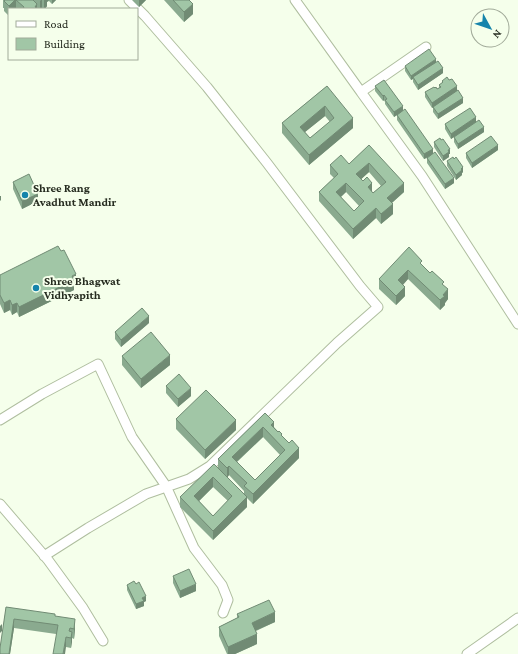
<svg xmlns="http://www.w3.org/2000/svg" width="518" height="654" font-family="'Crimson Pro',serif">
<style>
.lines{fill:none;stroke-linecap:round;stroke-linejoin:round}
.minor-casing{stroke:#afbe9f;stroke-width:11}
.minor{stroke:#fff;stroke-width:9}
.wall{fill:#8aaa8f;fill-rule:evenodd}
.shaded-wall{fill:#718b74}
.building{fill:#a1c6a6;stroke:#718b74;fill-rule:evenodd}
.poi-dot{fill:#1584ab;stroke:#f5ffeb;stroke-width:1.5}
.labels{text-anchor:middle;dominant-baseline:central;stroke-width:4;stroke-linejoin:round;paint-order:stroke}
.poi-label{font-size:12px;font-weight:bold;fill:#262c20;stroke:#f5ffeb;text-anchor:start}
</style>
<rect width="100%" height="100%" fill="#f5ffeb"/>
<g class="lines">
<!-- minor casing -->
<g class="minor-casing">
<path id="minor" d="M295,0L361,92
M426,47L361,92L422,176L518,324
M0,420L42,394L98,364L132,437L166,486L194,548L222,585L228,600L223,613
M0,504L48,560L83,608L103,641
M44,556L88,528L146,494L189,479L210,466L337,343L378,307L360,286L267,163L207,87L145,16L129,0
M467,654L518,618"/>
</g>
<!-- minor -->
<use href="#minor" class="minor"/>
</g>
<!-- wall -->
<path class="wall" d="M3,0H56L52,4L49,1L47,2V6L45,9H44L42,8L41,9H9V16L4,11V8H3Z
M132,0H146L139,7Z
M164,0H189L193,14L184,22Z
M436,62L443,73L418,90L413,82V79L411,80L405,71V66Z
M442,81L457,91L463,103L438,119L433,112V107L432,108L425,97V92L437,89L439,88V85L442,83Z
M327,86L353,128L309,165L282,133V123ZM325,116L330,122L310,138L305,132Z
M375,86L403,111L454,183L445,189L427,163V158L424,159L397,120V115L394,117L385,104V102L384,100L383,101L375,91Z
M476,122L484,132L458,149L454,142V137L451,139L445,129V124Z
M434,142L450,154H449V157L443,161L434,147Z
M369,145L404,192L392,203L393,214L381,224L376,218L353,239L319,201V192L334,178L330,174V165L349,164ZM369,172L381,186L373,193L361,179ZM346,192L359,206L354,211L341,197Z
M498,150L472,168L466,158V153Z
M447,161L463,172L462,173V175L456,180L447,166Z
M13,182L38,201L22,209L13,189Z
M422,265L444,286L448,299L445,303V305L440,310L408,279L403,285L405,296L396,305L379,289V279Z
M0,275L76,284L74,285V290L19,317L17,312L12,315L10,310L4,313L0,304Z
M149,323L121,347L115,339V332Z
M122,356L170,365L141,388L122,365Z
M166,386L191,396L178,407L166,393Z
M265,413L274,427L282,436L299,458L253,504L247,498V507L213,540L180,507V497L218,468V459ZM263,437L280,455L255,480L237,462ZM229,475L244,491V495L227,477ZM213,487L228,501L213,516L199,501Z
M176,419L236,430L205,459L176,429Z
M173,576L196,591L180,598L173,583Z
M136,584L146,601L144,602V606L136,609L127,590V585Z
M6,607L55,616L75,629L74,639L72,638L71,648L66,647L56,634L14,628L10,654H0Z
M237,614L275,622L256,631L257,644L235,654H227L219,636V627L237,618Z"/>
<!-- shaded-wall -->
<path class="shaded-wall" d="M15,0H16V9H9V6Z
M41,0H42V8L41,9H40V1Z
M44,0H49L47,2V6L45,9H44Z
M52,0H56L52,4Z
M139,0H146L139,7Z
M37,4V9H35V7Z
M193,4V14L184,22V12Z
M436,59V64L413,77V79L411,80V76Z
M443,68V73L418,90V85Z
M457,86V91L432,108V103Z
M384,95V100L383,101V96Z
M463,98V103L438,119V114Z
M325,106V116L300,136V127Z
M403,106V111L394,117V112Z
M476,117V122L451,139V134Z
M353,118V128L309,165V155Z
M484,127V132L458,149V144Z
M498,145V150L472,168V163Z
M433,149V154L424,159V154Z
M450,149V154H449V157L443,161V156L448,150Z
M369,163V172L356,184V174Z
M463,167V172L462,173V175L456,180V175L461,169Z
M454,178V183L445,189V184Z
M346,183V192L336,201V192Z
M372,183V193L368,187Z
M404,183V192L387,207V198Z
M38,194V201L22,209V201Z
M0,196H1V200L0,201Z
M393,204V214L381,224V214Z
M376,208V218L353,239V229Z
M408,270V279L398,290V280Z
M76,274V284L74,285V290L19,317V307Z
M405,287V296L396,305V296Z
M448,289V299L445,303V305L440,310V300L443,295Z
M10,300V310L4,313V303Z
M17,303V312L12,315V305Z
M149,316V323L121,347V340Z
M170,355V365L141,388V379Z
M191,388V396L178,407V399Z
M236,420V430L205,459V450Z
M274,422V432L271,425Z
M263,427V437L232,466V457Z
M299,448V458L253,504V494Z
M229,466V475L227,478V468Z
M213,477V487L194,506V496Z
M247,497V507L213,540V531Z
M196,584V591L180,598V591Z
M146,596V601L144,602V606L136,609V604L142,598Z
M275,612V622L252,632V623Z
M14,619V628L10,654H9Z
M75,619V629L74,639V629Z
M2,624V631L0,633V626Z
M72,632V642L71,648V638Z
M257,634V644L235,654H228V647Z
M66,637V647L65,654H63Z"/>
<!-- building -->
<path class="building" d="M5,0H15L9,6L4,1Z
M16,0H33L37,4L35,7L36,8V9H23L24,7Z
M173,0H189L193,4L184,12Z
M429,49L436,59L411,76L405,66Z
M438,61L443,68L418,85L413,77Z
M447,77L449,80L452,79L457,86L432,103L425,92L434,87L435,88L436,87L437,89L441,87L439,85L443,82L442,81Z
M384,80L403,106L394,112L385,100L387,99L384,95L383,96L375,86Z
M327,86L353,118L309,155L282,123ZM325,106L334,118L310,138L300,127Z
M458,90L463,98L438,114L433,107Z
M470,108L476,117L451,134L445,124Z
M405,109L433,149L424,154L397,115Z
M479,120L484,127L458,144L454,137Z
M491,136L498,145L472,163L466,153Z
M440,138L441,140L443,139L450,149L448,150L449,152L443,156L434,142Z
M369,145L404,183L387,198L393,204L381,214L376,208L353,229L319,192L338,174L330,165L341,155L349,164ZM369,163L386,182L373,193L368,187L372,183L367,177L363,181L356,174ZM346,183L364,201L354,211L336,192Z
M435,152L454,178L445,184L427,158Z
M453,157L454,159L456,157L463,167L461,169L462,170L456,175L447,161Z
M29,174L38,194L22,201L13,182Z
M58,246L61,251L64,250L76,274L72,276L74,280L19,307L17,303L12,305L10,300L4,303L0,295V275Z
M409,247L422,261L420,263L430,273L432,271L444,282L442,284L448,289L443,295L445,296L440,300L408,270L398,280L405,287L396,296L379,279Z
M142,308L149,316L121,340L115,332Z
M151,332L170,355L141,379L122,356Z
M179,374L191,388L178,399L166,386Z
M206,390L236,420L205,450L176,419Z
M265,413L274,422L271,425L278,432L279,431L282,434L281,435L289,443L292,440L299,448L253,494L244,486L247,483L229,466L227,468L218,459ZM263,427L285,450L255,480L232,457Z
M214,464L247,497L213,531L180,497ZM213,477L232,496L213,516L194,496Z
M189,569L196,584L180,591L173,576Z
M134,581L136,584L139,582L146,596L142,598L144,601L136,604L127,585Z
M269,600L275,612L252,623L257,634L228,647L219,627L239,617L237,614Z
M6,607L55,614V616L75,619L74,629L70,628L69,631L72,632L71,638L66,637L63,654H53L58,625L14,619L9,654H0V648Z"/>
<!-- markers -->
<g class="poi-dot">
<circle cx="25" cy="195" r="4"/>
<circle cx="36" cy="288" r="4"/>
</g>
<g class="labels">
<!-- poi labels -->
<g class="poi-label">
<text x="33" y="188">Shree Rang<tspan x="33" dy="14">Avadhut Mandir</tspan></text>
<text x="44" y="281">Shree Bhagwat<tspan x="44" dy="14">Vidhyapith</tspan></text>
</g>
</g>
<!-- legend -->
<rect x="8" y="8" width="130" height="52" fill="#f5ffeb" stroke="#a2ab9a"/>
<rect x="16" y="21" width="20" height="6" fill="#ffffff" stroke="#a2ab9a"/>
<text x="44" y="28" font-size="12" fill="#262c20">Road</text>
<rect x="16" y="38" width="20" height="12" fill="#a1c6a6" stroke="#a2ab9a"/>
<text x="44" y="48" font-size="12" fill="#262c20">Building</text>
<!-- north arrow -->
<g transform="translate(490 28) rotate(130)"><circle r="19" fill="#f5ffeb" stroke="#a2ab9a"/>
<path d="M0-3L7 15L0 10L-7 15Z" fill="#1584ab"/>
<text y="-6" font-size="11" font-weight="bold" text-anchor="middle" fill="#262c20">N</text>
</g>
</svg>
